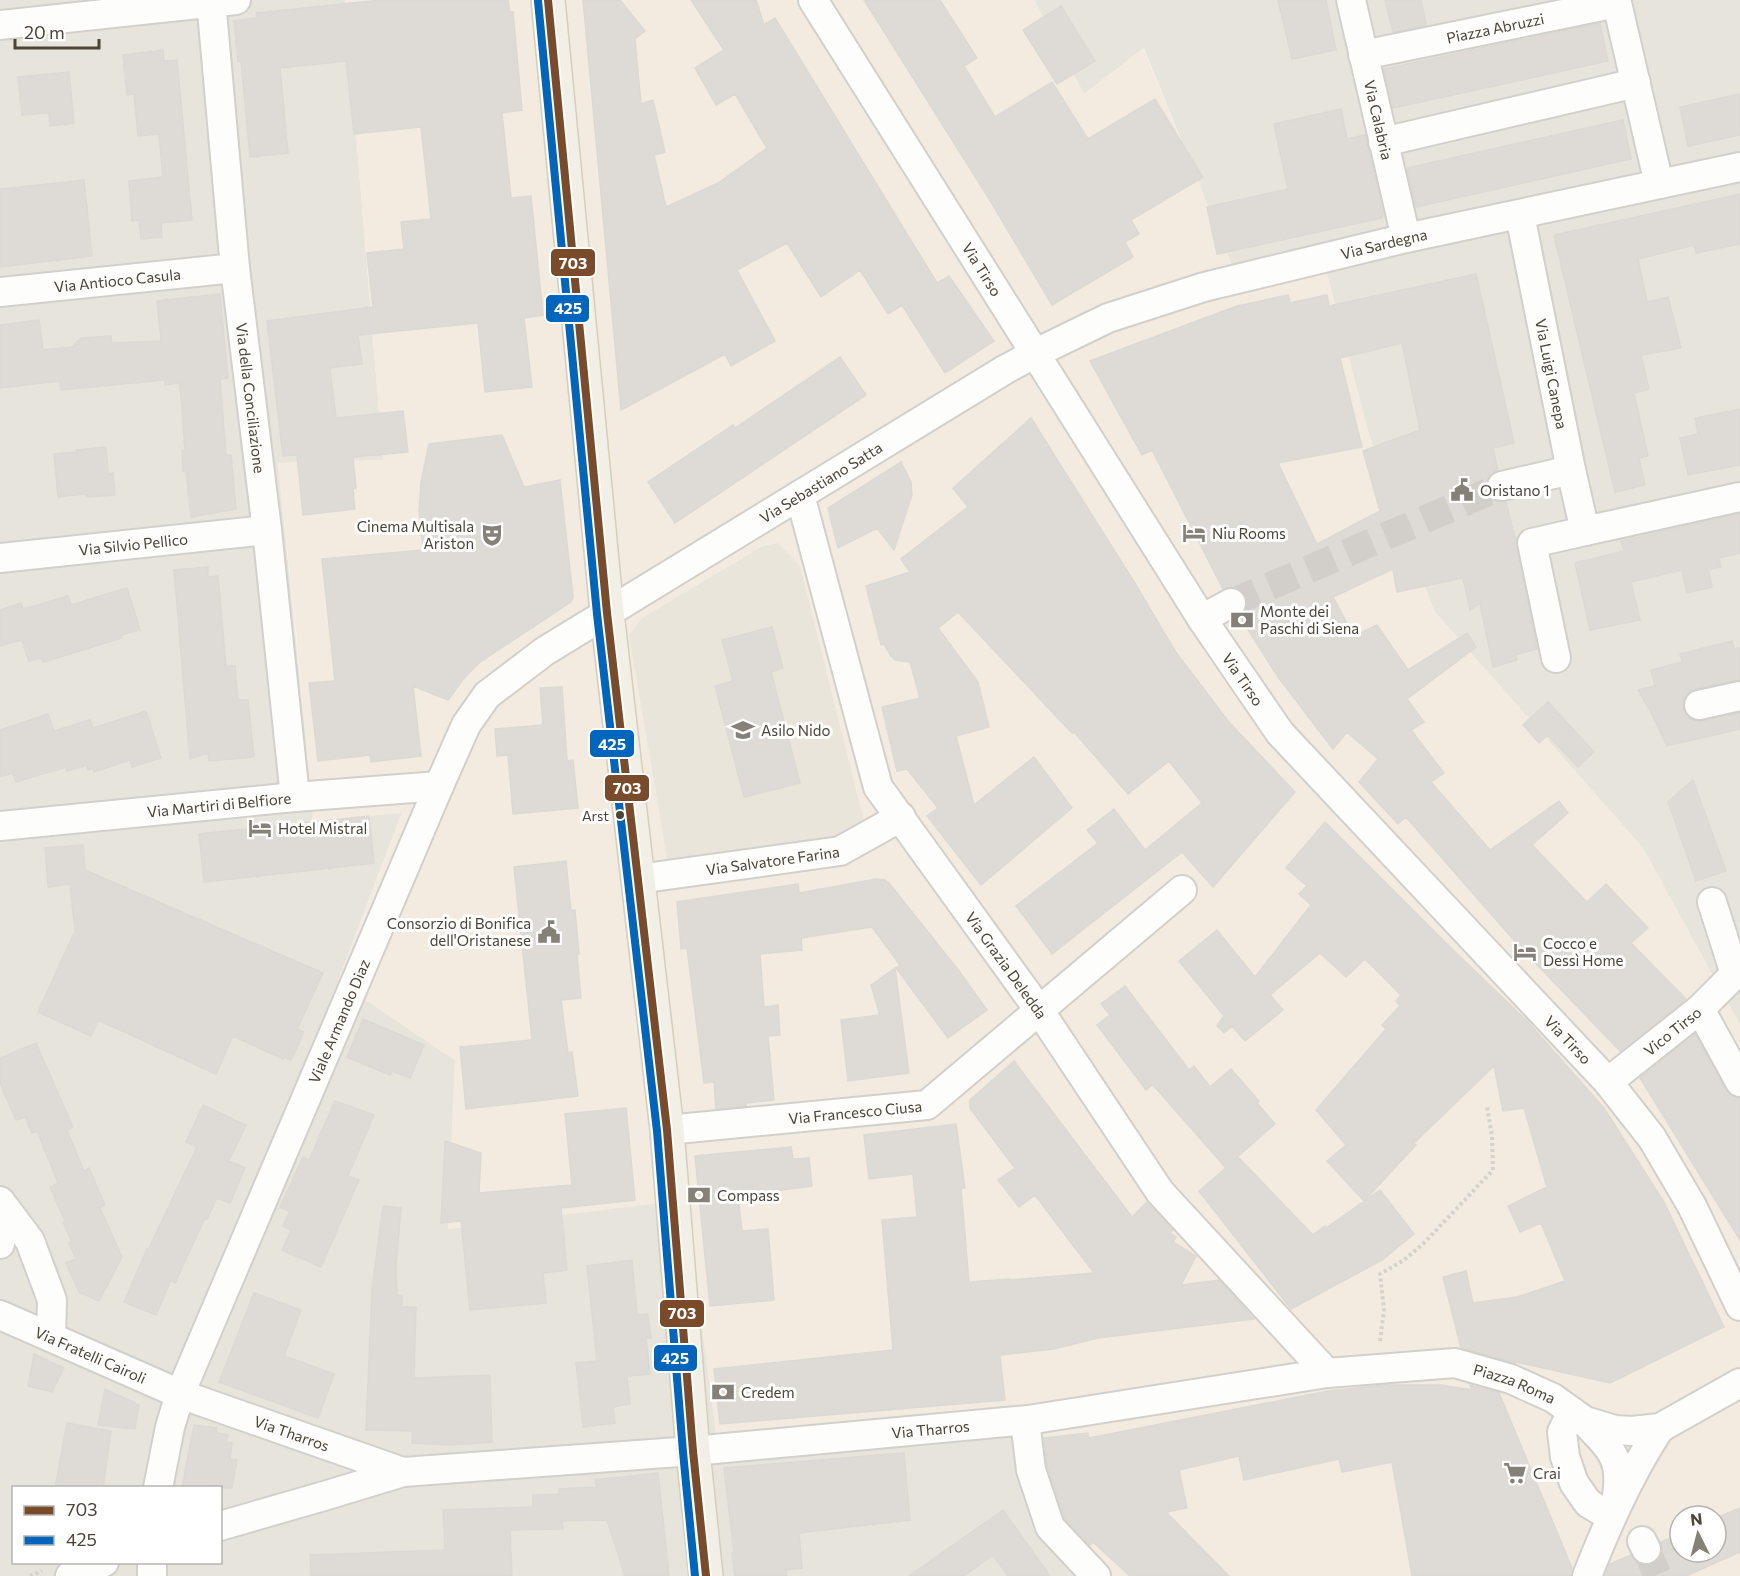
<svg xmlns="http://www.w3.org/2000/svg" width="1740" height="1576" font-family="Commissioner,sans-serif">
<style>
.residential{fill:#e7e4dc;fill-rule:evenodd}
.commercial{fill:#f3ebdf;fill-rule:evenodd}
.education{fill:#eae5da}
.building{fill:#dedbd6;stroke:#dcd9d4;stroke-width:1.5;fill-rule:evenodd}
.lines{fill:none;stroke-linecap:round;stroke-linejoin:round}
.minor-tunnel{stroke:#d2cfca;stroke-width:28;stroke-dasharray:28 14;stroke-linecap:butt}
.minor-casing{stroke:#d2d0cb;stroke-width:32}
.major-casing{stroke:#d6cebb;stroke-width:36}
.path{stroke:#d3d2cc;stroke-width:4;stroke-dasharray:3 3;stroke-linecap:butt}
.minor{stroke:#fdfdfc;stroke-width:28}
.major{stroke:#f2efe6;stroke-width:33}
.bus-1-casing{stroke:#fff;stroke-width:12}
.bus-2-casing{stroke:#fff;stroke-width:12}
.bus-1{stroke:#7a4b2a;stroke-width:8}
.bus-2{stroke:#0065bd;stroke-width:8}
.bus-dot{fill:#4b4439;stroke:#fff;stroke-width:2}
.labels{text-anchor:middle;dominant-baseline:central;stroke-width:6;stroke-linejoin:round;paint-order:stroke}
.bus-label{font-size:14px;fill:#4b4439;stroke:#fff;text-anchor:end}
.street-label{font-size:15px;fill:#4b4439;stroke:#fff}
.poi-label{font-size:15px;fill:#4b4439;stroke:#fff;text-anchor:start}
.line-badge{stroke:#fff;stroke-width:2}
.badge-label{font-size:16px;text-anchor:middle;font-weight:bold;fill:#fff}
</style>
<rect width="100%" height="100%" fill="#f4f2ee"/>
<!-- residential -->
<path class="residential" d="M0,0H345L383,460L278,463L314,821L402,812L338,981L455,1060L448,1229L685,1199L1016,1415L1107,1576H0ZM14,1488H220V1562H14Z
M1034,0H1740V1025L1643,848L1434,611L1369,435L1326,270H1234L1144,48L1084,94Z"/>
<!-- commercial -->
<path class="commercial" d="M345,0H1034L1084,94L1143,48L1234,270H1326L1369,435L1434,611L1643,848L1740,1025V1576H1107L1016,1415L717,1443L685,1200L448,1229L455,1060L338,981L402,813L313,821L297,639L278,463L383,460ZM1680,1516H1716V1552H1680Z"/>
<!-- education -->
<path class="education" d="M778,543L800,566L865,825L840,837L668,864L629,635L642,618L763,546Z"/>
<!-- building -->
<path class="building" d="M381,0H508L510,12H513L522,110L502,113L511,198L531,196L543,315L524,318L532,387L485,392L478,323L358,335L362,364L330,368L336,418L403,411L408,452L353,457L356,488L353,489L355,509L303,515L297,455L283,456L267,321L373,307L367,253L404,249L401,222L431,219L421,127L354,134L346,61L280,68L288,153L250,157L241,61H238L234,21L257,18L256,13Z
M583,0H620L645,31L635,39L641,104L653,100L665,152L654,155L666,207L718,183L767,148L735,94L716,105L695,68L724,50L691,0H756L764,25L775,18L937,283L949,276L994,341L945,373L902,305L888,314L860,270L821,297L787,243L737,270L775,341L731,366L725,354L621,410Z
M864,0H940L977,58L964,66L995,117L1052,82L1088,139L1155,99L1203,177L1131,220L1139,234L1125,242L1133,257L1052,305L988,197Z
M1278,0H1326L1336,50L1292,59Z
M1385,0H1421L1426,25L1393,32Z
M1061,6L1095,61L1057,84L1023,30Z
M1600,23L1608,61L1393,108L1384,69Z
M163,50L164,61L177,60L192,220L161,223L162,237L141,239L139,220L132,221L129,181L163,177L159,134L138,136L134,94L127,95L123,55Z
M69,72L74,123L50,126L49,113L22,115L18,77Z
M1740,94V135L1688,146L1680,107Z
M1341,109L1347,139L1365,135L1384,214L1382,215V218L1217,254L1207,207L1288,189L1274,124Z
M1623,120L1631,159L1416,207L1407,168Z
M84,180L92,256L0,267V189Z
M1740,194V244L1696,253L1694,245L1638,259L1647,302L1668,297L1681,348L1641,355L1649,389L1634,393L1648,456L1639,458L1645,485L1615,492L1554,235Z
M1476,274L1514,443L1493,448L1498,470L1490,474L1486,481V489L1490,498L1498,502H1506L1516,542L1537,649L1515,655L1517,660L1493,667L1480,603L1470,610L1463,578L1397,592L1393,569L1333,597L1354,636L1377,625L1408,670L1467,633L1476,647L1407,699L1424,722L1411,730L1444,773L1431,782L1490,850L1559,801L1568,813L1532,845L1587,902L1606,884L1648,928L1631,943L1686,999L1620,1051L1519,946L1406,817L1398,824L1359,782L1378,759L1347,732L1333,749L1278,677L1240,617L1245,611L1247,604L1245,595L1240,589L1232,587L1223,589L1152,450L1142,455L1090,361L1237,306L1288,295L1290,303L1327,295L1329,306ZM1402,343L1420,430L1363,451L1380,511L1317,544L1278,463L1362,447L1340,358Z
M220,294L228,378L220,379L226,455H231L236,509L191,517L186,471H183L182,451L185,450L180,383L165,385V380L61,390L60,381L0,388V325L39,320L43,350L72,347L81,338L111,336L112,343L161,341L157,301Z
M840,357L866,395L675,523L648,482L733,425L735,428Z
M1740,409V465L1688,475L1680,438L1698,434L1695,418Z
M1031,418L1136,585L1175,651L1228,721L1295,792L1213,887L1182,852L1052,954L1016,906L1098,843L1087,830L1114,809L1145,850L1202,803L1169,761L1128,794L1074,732L1072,733L958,612L938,628L978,682L989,727L956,736L974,805L1034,757L1072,808L981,885L927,816L938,808L907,769L897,771L882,707L920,698L910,662L895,660L891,656L884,644L881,645L866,586L910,572L901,559L968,507L953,488Z
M502,435L524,487L560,480L573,597L571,602L480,662L465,677L448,700L413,686L421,756L371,762L370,755L318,761L309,683L335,681L322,559L423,550L419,511L421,482L429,444Z
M106,447L108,474L113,473L115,495L86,497V494L58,497L54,454L77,452L76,450Z
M901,462L911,482L912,495L894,550L877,528L838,548L828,508Z
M1740,514V553L1719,558L1721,567L1708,570L1712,587L1687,593L1682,570L1631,582L1640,620L1590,630L1575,563L1624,551L1621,541Z
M208,567V577L218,576L226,666H235L238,700H248L254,757L209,761L208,753L190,759L174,570Z
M127,588L140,630L121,635L122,638L43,662L41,658L29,661L22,640L0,646V610L21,603L23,609L68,596L71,605Z
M772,627L783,668L771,672L800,783L744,797L715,686L733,681L722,640Z
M1732,641L1734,649L1740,648V680L1695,689L1688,693L1683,701V708L1687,717L1695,721H1703L1740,713V729L1667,746L1649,709L1638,690L1655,686L1651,670L1683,662L1680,654Z
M562,687L567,761L573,760L578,808L513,814L508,755L497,756L495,729L543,725L540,688Z
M1548,702L1594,752L1578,767L1548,735L1539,743L1523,725Z
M146,711L161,758L132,767L130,760L94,772L93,768L88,770L87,765L67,771L66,767L16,782L13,773L0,777V730L48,714L54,731L90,720L93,728Z
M1693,780L1726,871L1696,881L1668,802Z
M369,816L374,863L204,882L199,834Z
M1325,822L1450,947L1527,1021L1604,1108L1664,1202L1724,1327L1610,1383L1516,1362L1515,1363L1461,1348L1443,1277L1466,1271L1473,1303L1517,1297L1565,1281L1541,1223L1520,1232L1508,1206L1547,1187L1524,1108L1503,1111L1494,1066L1414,1143L1416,1145L1364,1201L1327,1161L1346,1145L1316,1110L1386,1029L1382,1025L1400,1006L1396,1001L1401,995L1365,959L1346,977L1320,953L1270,995L1283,1010L1245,1041L1232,1026L1224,1033L1217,1026L1224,1016L1179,961L1217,930L1255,977L1311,905L1299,894L1307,886L1286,868Z
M83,845L85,870L323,973L297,1029L304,1032L291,1060L284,1057L283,1059L233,1036L216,1074L98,1020L91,1036L38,1012L75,931L70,884L48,887L45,848Z
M566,861L571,911L575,910L579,954H577L581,998L561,1000L568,1053L572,1052L578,1096L466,1109L460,1047L532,1040L514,867Z
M876,879L885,880L889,883L959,971L987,1010L948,1038L896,968L900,965L872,927L801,938L802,950L760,954L764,1007L778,1005L780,1035L768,1036L774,1100L746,1103V1106L716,1109L714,1082L704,1083L687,948L681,949L677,902L798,884L799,893Z
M895,968L909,1073L848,1081L841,1020L880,1015L871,985Z
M1125,986L1189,1070L1194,1066L1210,1087L1231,1069L1259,1101L1257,1103L1275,1124L1235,1159L1238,1157L1313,1235L1325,1226L1326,1228L1380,1190L1414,1234L1382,1260L1291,1309L1199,1191L1226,1168L1153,1085L1146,1090L1097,1025L1110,1015L1101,1004Z
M363,1019L424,1045L410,1078L392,1071L390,1075L347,1057Z
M1695,1034L1726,1090L1732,1096L1740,1098V1240L1640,1078Z
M36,1043L73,1127L67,1130L84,1171L89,1168L105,1205L100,1208L122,1257L99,1301L79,1292L66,1263L76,1259L69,1243L72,1242L63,1222L65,1221L50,1187L58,1183L37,1131L32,1133L25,1117L16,1120L0,1083V1058Z
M1014,1061L1132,1217L1147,1202L1173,1230L1170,1233L1176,1237L1173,1242L1196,1256L1181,1285L1219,1280L1254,1319L1098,1338L1054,1349L1000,1355L1005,1400L720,1424L714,1369L893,1350L882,1220L917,1217L913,1174L869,1179L864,1135L956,1124L965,1188H961L969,1282L1010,1279V1280L1094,1273L1035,1195L1019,1207L998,1180L1015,1168L970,1108V1100Z
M335,1101L374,1115L348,1176L359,1180L321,1267L282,1250L291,1230L283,1226L290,1211L280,1207L303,1157L309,1160Z
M203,1105L246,1125L229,1161L245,1168L230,1203L217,1198L207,1219L205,1218L175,1283L171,1280L156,1315L124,1302L147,1249L148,1250L197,1147L186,1142Z
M626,1108L635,1200L561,1208L567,1270L543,1273L546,1303L470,1310L461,1221L441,1223L445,1141L481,1153L479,1193L572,1185L565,1114Z
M791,1147L793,1159L809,1158L812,1186L738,1196L742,1231L768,1229L774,1300L710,1306L695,1156Z
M383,1206L401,1208L396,1267L397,1296H402V1307H416L414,1378L490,1375L492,1442L450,1445L412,1443V1431L366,1430L372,1288Z
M632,1260L637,1315L648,1314L651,1338H646L650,1374L627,1376L630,1404L613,1407L615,1423L583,1427L576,1363L597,1361L587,1266Z
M254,1293L301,1310L284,1356L334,1374L318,1418L219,1382Z
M34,1354L64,1368L52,1392L28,1386Z
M1385,1385H1441L1472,1390L1470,1385L1499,1393L1572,1568L1571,1576H1412L1392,1462L1342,1472L1339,1459L1244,1480L1239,1456L1179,1470L1187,1508L1166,1512L1229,1576H1130L1093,1542L1090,1545L1067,1521L1064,1516L1047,1466L1044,1438L1088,1433L1089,1438L1328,1391Z
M105,1389L139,1405L135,1429L98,1425Z
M67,1423L111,1431L103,1488H55Z
M194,1425L217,1428L216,1433L228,1435L226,1442L232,1443L230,1459L237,1460L232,1488H182Z
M904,1453L910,1520L799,1533L802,1568L786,1570L787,1576H735L732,1553H734L724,1468Z
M658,1473L669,1576H625L607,1520L562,1521L563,1529L510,1530L512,1576H311L310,1555L445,1550L443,1510L533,1507V1495L559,1494V1489L597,1487L595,1480Z
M1740,1508V1552L1686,1576H1605L1610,1564L1631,1555L1637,1563L1646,1565L1654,1563L1659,1559L1662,1551L1661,1542L1680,1534V1552H1716V1518Z
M1003,1510L1050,1576H1008L993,1555L964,1576H909Z"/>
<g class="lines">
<!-- minor-tunnel -->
<path class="minor-tunnel" d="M1231,603L1502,486
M1646,1549L1658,1576"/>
<!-- minor casing -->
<g class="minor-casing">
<g id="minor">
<path id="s1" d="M211,0L235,268L267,530L295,797"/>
<path id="s2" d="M813,0L1202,619L1280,733L1608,1082L1652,1138L1692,1206L1740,1306"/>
<path id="s3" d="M1351,0L1406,238"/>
<path d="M0,25L236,0"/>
<path id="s4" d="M1363,55L1617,3L1659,184"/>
<path d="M1383,142L1636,83"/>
<path id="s5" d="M1520,215L1571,470L1585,531L1740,497"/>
<path id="s6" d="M0,292L235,268"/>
<path d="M1502,486L1571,470"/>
<path id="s7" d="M800,495L878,787L1039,1010L1160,1192L1327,1373"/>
<path id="s8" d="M0,558L267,530"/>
<path d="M1202,619L1231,603"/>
<path d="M1556,658L1532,543L1585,531"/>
<path d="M1699,705L1740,696"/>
<path id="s9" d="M0,826L295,797L439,786"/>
<path id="s10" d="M638,879L840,851L901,817"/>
<path d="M1700,1009L1735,974L1712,902"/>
<path id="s11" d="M1608,1082L1700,1009L1740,1082"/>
<path id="s12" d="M667,1130L927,1105L1182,890"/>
<path d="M0,1201L30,1241L52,1300L51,1337"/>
<path d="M0,1244L1,1204"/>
<path id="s13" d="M0,1315L180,1394L403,1472"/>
<path d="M1572,1412L1562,1432L1565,1457L1574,1483L1588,1503L1611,1517"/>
<path d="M1025,1421L1031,1470L1050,1527L1096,1576"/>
<path d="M1585,1422C1612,1450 1624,1460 1616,1501"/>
<path id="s14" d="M158,1488L170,1427L180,1394L439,786L466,725L487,695L545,651L1006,369L1036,353L1108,318L1204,287L1406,238L1740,167"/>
<path id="s15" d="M220,1526L324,1496L403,1472L693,1451L1028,1420L1327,1373L1455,1363L1511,1379L1553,1398L1585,1421L1615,1430L1632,1431L1660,1428L1740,1383"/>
<path d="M1642,1541L1646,1549"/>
<path d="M152,1562V1576"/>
<path d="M70,1576L104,1562"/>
<path d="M1587,1576C1607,1525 1630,1473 1660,1428"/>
</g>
</g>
<!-- major casing -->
<g class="major-casing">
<path id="major" d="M548,0L607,613L667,1130L693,1451L706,1576"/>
</g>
<!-- path -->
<path class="path" d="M1380,1341L1384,1310L1380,1274L1404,1260L1424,1243L1493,1170L1492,1136L1487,1106
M30,1576L42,1571"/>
<!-- minor -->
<use href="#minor" class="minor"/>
<!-- major -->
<use href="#major" class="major"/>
<!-- bus-1 casing -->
<g class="bus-1-casing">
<path id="bus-1" d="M548,0L607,613L667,1130L693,1451L706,1576"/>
</g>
<!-- bus-2 casing -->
<g class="bus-2-casing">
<path id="bus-2" d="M538,1L597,614L657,1131L683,1452L695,1576"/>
</g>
<!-- bus-1 -->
<use href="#bus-1" class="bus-1"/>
<!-- bus-2 -->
<use href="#bus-2" class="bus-2"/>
</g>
<!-- icons -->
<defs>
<g id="civic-bare" transform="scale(1.8)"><path d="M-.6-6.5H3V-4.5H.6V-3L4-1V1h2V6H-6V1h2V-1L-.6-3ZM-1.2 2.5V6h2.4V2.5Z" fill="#868178" stroke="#fff" stroke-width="2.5" paint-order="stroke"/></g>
<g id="hotel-bare" transform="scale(1.8)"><path d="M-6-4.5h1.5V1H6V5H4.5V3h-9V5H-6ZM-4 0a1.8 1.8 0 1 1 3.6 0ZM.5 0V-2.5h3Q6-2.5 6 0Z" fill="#868178" stroke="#fff" stroke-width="2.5" paint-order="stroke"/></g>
<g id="theatre-bare" transform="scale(1.8)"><path d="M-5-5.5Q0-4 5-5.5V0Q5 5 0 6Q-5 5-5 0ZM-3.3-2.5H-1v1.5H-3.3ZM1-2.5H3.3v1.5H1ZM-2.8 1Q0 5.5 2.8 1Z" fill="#868178" stroke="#fff" stroke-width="2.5" paint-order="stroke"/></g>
<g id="bank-bare" transform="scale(1.8)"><path d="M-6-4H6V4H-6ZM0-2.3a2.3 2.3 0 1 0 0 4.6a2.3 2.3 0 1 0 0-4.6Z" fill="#868178" stroke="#fff" stroke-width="2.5" paint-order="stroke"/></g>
<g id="school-bare" transform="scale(1.8)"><path d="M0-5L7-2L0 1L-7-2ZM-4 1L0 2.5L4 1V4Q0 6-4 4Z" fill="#868178" stroke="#fff" stroke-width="2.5" paint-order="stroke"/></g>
<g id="supermarket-bare" transform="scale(1.8)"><path d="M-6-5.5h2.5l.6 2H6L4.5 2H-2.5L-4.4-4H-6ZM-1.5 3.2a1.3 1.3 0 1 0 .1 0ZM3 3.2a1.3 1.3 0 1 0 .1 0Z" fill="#868178" stroke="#fff" stroke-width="2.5" paint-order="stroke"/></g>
</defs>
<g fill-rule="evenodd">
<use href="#civic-bare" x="1462" y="490"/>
<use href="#hotel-bare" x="1194" y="533"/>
<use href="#theatre-bare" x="492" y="535"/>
<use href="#bank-bare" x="1242" y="620"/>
<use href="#school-bare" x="743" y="730"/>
<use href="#hotel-bare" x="260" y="828"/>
<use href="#civic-bare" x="549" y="932"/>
<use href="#hotel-bare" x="1525" y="952"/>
<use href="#bank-bare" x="699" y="1195"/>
<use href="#bank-bare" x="723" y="1392"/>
<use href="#supermarket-bare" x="1515" y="1473"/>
</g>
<!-- markers -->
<circle class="bus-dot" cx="620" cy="815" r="5"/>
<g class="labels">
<!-- bus labels -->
<g class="bus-label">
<text x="609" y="815">Arst</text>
</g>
<!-- street labels -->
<g class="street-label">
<text stroke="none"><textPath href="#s4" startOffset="135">Piazza Abruzzi</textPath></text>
<text stroke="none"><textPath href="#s3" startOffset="123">Via Calabria</textPath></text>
<text stroke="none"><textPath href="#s14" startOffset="1874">Via Sardegna</textPath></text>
<text stroke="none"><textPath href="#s2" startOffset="318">Via Tirso</textPath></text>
<text stroke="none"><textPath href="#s6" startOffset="118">Via Antioco Casula</textPath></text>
<text stroke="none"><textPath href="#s5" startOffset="162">Via Luigi Canepa</textPath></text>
<text stroke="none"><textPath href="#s1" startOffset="400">Via della Conciliazione</textPath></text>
<text stroke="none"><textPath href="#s14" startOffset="1257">Via Sebastiano Satta</textPath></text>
<text stroke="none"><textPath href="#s8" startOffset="134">Via Silvio Pellico</textPath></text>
<text stroke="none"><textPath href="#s2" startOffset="804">Via Tirso</textPath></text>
<text stroke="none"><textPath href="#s9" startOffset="220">Via Martiri di Belfiore</textPath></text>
<text stroke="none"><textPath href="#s10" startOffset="136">Via Salvatore Farina</textPath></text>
<text stroke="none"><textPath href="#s7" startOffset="522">Via Grazia Deledda</textPath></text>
<text stroke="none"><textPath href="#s14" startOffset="502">Viale Armando Diaz</textPath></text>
<text stroke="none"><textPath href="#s11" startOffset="82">Vico Tirso</textPath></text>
<text stroke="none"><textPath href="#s2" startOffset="1290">Via Tirso</textPath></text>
<text stroke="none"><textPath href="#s12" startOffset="189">Via Francesco Ciusa</textPath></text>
<text stroke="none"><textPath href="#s13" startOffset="99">Via Fratelli Cairoli</textPath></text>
<text stroke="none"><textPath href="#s15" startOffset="1312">Piazza Roma</textPath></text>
<text stroke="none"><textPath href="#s15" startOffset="720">Via Tharros</textPath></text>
<text stroke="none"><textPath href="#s13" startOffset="315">Via Tharros</textPath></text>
</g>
<!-- poi labels -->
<g class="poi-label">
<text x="1480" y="490">Oristano 1</text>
<text x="474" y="526" text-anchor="end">Cinema Multisala<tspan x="474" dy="17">Ariston</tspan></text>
<text x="1212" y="533">Niu Rooms</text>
<text x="1260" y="611">Monte dei<tspan x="1260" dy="17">Paschi di Siena</tspan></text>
<text x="761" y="730">Asilo Nido</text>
<text x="278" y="828">Hotel Mistral</text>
<text x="531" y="923" text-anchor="end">Consorzio di Bonifica<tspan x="531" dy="17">dell'Oristanese</tspan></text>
<text x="1543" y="943">Cocco e<tspan x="1543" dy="17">Dessì Home</tspan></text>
<text x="717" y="1195">Compass</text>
<text x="741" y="1392">Credem</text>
<text x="1533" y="1473">Crai</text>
</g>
</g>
<g class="line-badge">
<rect x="550" y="248" width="46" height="29" rx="6" fill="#7a4b2a"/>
<rect x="545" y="294" width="45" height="29" rx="6" fill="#0065bd"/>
<rect x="589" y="729" width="46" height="29" rx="6" fill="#0065bd"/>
<rect x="604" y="774" width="46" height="28" rx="6" fill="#7a4b2a"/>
<rect x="659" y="1299" width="46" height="29" rx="6" fill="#7a4b2a"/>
<rect x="653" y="1344" width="45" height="28" rx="6" fill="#0065bd"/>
</g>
<g class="badge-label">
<text x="573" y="269">703</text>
<text x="568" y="314">425</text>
<text x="612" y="750">425</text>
<text x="627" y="794">703</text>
<text x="682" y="1319">703</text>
<text x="675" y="1364">425</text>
</g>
<!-- legend -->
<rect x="12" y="1486" width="210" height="78" fill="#ffffff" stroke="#b7b4b0" stroke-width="1.5"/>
<rect x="24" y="1506" width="30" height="9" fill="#7a4b2a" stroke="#b7b4b0" stroke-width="1.5"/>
<text x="66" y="1516" font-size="18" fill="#4b4439">703</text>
<rect x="24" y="1536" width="30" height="9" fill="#0065bd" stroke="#b7b4b0" stroke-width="1.5"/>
<text x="66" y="1546" font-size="18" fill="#4b4439">425</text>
<!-- north arrow -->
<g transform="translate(1698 1534) rotate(354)"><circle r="28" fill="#ffffff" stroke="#b7b4b0" stroke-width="1.5"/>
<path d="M0-4.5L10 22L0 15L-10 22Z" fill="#868178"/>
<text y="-9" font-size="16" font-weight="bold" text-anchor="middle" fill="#4b4439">N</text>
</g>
<!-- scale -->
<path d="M15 39v9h84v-9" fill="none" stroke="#4b4439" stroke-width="3"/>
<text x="24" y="39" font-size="18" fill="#4b4439" stroke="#ffffff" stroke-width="4.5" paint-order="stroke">20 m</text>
</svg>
